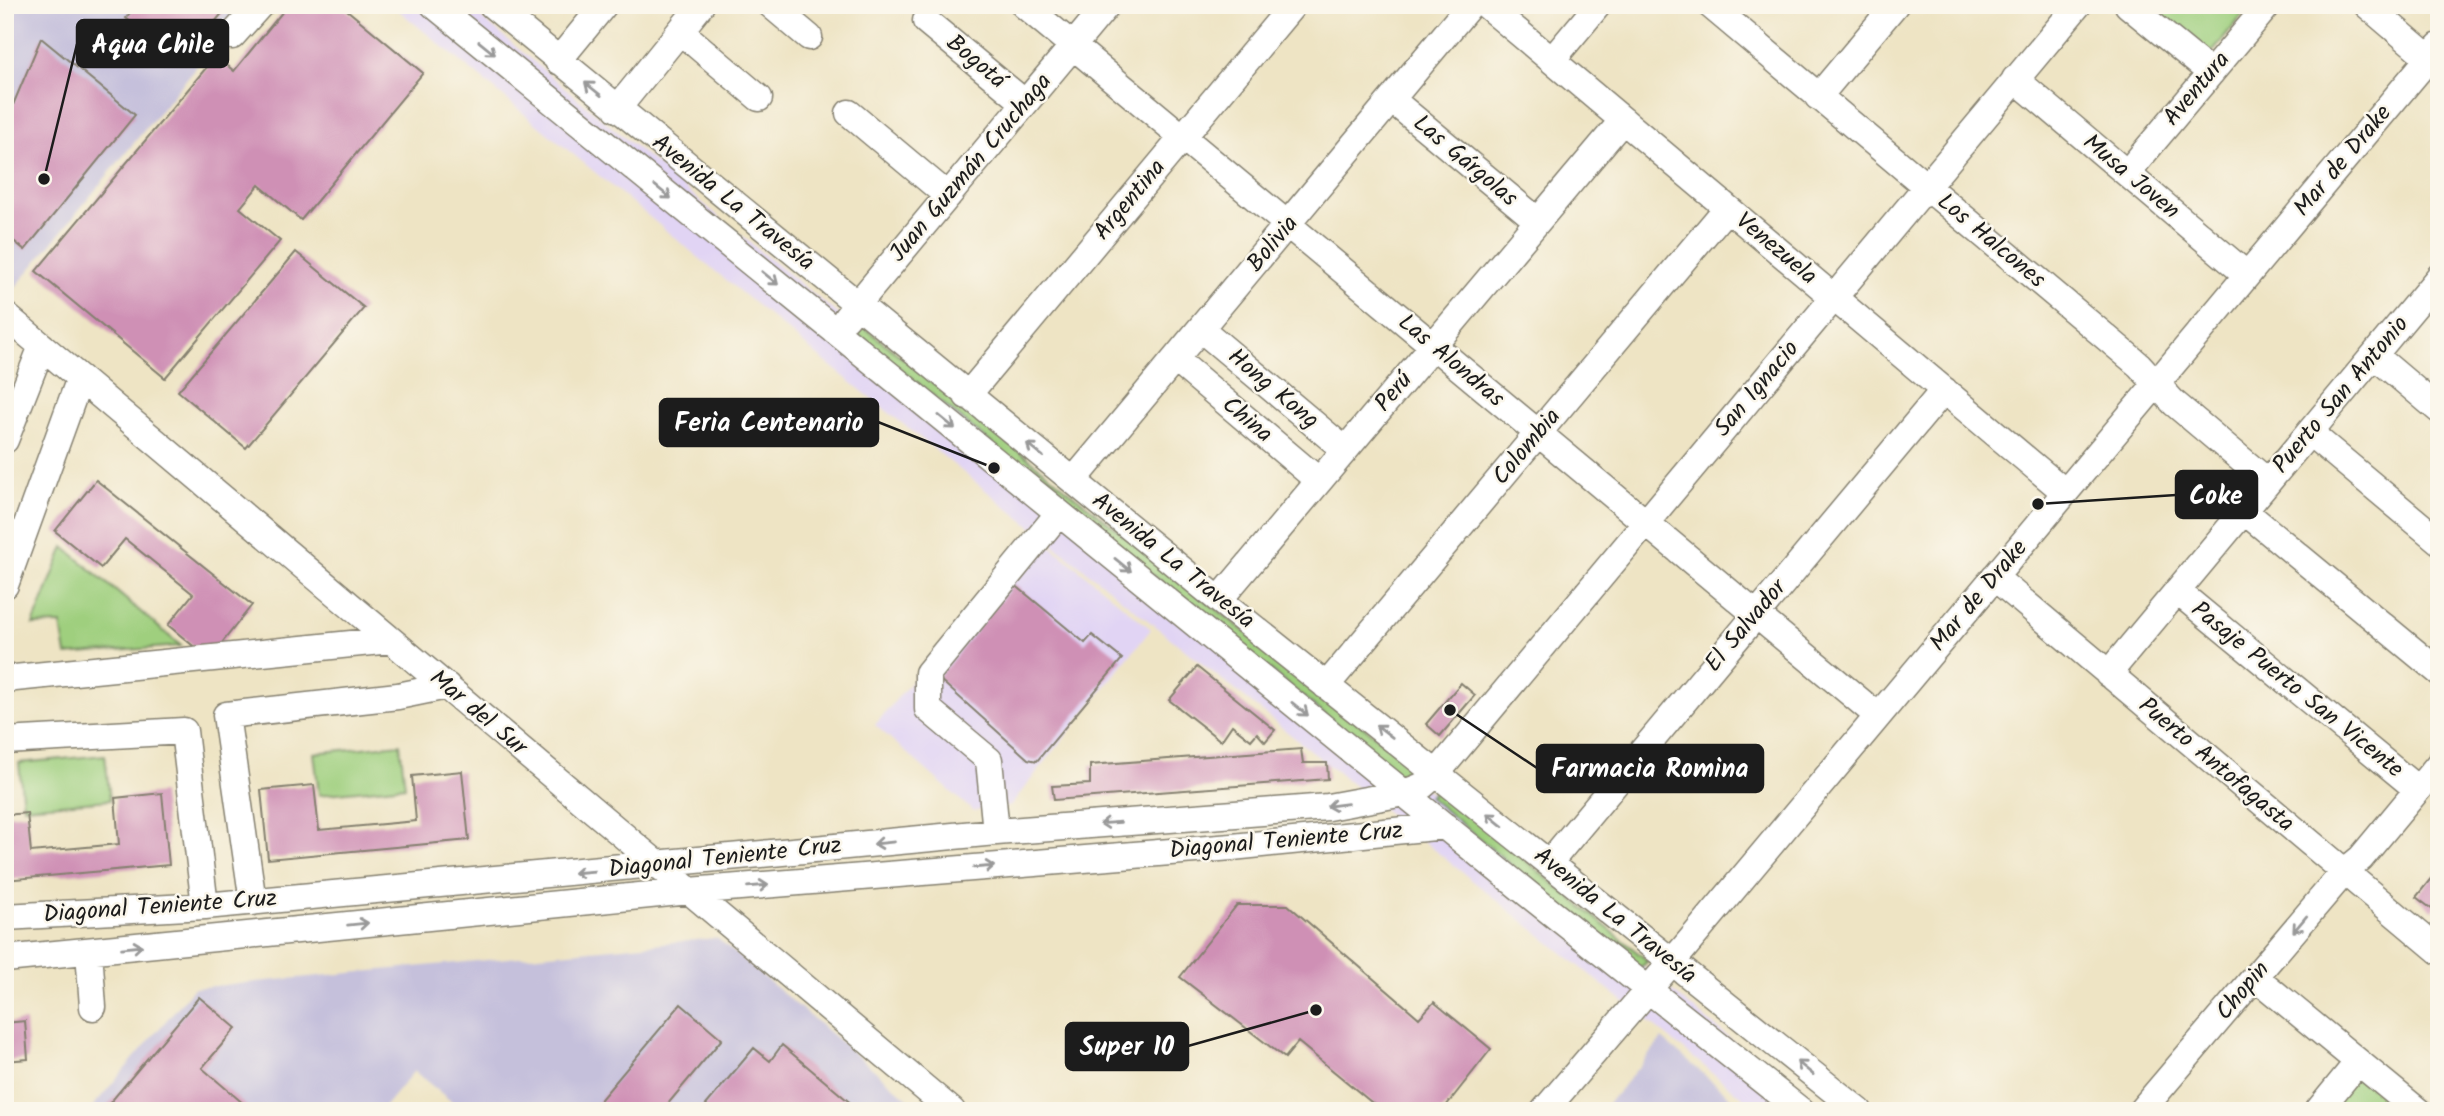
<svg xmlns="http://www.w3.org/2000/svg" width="2444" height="1116" font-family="Kalam,sans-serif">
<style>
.built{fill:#e1d4f4}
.industrial{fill:#c5c0db}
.green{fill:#9fcf7e;stroke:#5e764d;stroke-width:2}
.building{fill:#cf90b5}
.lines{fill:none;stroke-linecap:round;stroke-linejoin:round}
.minor-casing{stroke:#858070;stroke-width:29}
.minor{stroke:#fff;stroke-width:26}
.oneway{stroke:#999}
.labels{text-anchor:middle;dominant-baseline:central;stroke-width:5;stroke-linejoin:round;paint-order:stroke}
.street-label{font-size:24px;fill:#1c1c1c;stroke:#fbf7ec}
.leader{fill:none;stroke:#1c1c1c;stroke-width:2.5}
.callout-dot{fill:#1c1c1c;stroke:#fbf7ec;stroke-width:2.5}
.callout{fill:#1c1c1c;stroke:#1c1c1c;stroke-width:2.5}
.callout-label{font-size:26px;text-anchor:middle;font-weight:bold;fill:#fff}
</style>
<rect width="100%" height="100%" fill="#fbf7ec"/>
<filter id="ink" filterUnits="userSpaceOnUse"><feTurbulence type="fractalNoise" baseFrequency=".0143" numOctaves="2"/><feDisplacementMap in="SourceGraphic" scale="14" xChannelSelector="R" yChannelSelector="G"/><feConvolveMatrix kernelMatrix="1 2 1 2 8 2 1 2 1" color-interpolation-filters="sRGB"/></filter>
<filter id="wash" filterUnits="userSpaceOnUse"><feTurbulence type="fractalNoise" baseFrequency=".00686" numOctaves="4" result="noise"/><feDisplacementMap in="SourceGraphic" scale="28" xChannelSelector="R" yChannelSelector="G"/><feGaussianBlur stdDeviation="1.57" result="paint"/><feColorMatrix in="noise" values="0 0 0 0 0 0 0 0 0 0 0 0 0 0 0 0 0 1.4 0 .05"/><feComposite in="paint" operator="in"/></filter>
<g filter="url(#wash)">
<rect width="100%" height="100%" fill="#eee4c4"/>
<!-- built -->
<path class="built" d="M392,5H466L772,261L1173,582L1818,1111H1760L817,355Z
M1035,533L1151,629L1010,806L973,811L875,725Z"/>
<!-- industrial -->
<path class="industrial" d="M19,5H247L15,288L5,280V39Z
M717,938L923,1111H463L414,1071L381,1111H89L194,988Z
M1662,1039L1747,1111H1602Z"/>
<!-- green -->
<path class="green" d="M2143,5H2251L2208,58Z
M859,323L1414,767L1405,780L852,330Z
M64,547L181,646L66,655L61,624L33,625Z
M400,744L405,786L319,795L314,753Z
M105,755L110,800L23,807L19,763Z
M1437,788L1648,961L1638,970L1429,797Z
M2356,1073L2405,1111H2325Z"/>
<g id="blocks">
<!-- building -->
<path class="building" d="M136,5H229L181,63L126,18Z
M288,5H341L423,73L301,220L259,185L240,208L280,241L165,378L36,271L216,56L234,71Z
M41,38L135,115L25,250L5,234V124Z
M296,252L364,308L246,448L178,391Z
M96,480L252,605L209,659L168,625L193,594L125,539L101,568L55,531Z
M1014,584L1085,643L1092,635L1122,659L1037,761L1028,759L938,678Z
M1197,667L1275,730L1265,742L1257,733L1251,740L1232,725L1221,741L1169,700Z
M1461,683L1475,695L1440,736L1426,724Z
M1301,749L1303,763H1327L1328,779L1054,800L1052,786L1090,784V765Z
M462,771L469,840L268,859L261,790L314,785L319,830L416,821L412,776Z
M162,793L169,865L5,880V815L27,813L31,852L119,844L115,798Z
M2433,876L2439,881V903L2433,910L2416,897Z
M1237,905H1288L1419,1018L1434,1002L1491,1049L1442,1111H1382L1298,1042L1285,1058L1180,977Z
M199,997L236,1028L202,1068L252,1111H103Z
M681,1004L722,1039L662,1111H591Z
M25,1021L28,1059L5,1061V1023Z
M782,1045L860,1111H701L754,1048L770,1061Z"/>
</g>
</g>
<g filter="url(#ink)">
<use href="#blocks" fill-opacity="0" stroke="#858070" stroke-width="2"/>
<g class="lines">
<!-- minor casing -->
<g class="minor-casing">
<path id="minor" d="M434,5L1528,894L1801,1111
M492,5L1219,600L1859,1111
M771,5L809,37
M1024,5L1878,716
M1486,5L2065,492
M1710,5L2139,365L2174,403L2268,482
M2128,5L2211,73
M2367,5L2429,58
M926,21L1025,103
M680,31L759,98
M232,36L260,5
M1552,60L1598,5
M558,61L604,5
M2015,79L2247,275
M1818,97L1895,5
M1392,100L1538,221
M617,109L701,5
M849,113L948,196
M2127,173L2268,5
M5,315C320,582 636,846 952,1111
M846,318L1107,5
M1201,329L1345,450
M2374,355L2439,410
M1175,359L1319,481
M967,396L1293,5
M2310,433L2439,541
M5,440L42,346
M1074,480L1470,5
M2244,511L2439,672
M1994,577L2439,951
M5,585L80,378
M2177,591L2417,789
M1219,600L1623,120
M2108,674L2439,277
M5,679L391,640
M1326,686L1727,208
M5,741L184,731L205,906
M996,832L989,760L928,709V673L1059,513
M1549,863L1944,390
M253,902L226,715L398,696L447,686
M5,917L205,906L996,832L1328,807L1404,793L1422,786L1437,773L2078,5
M89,951L93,1007
M5,959L690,891L1232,847L1445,826
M2255,977L2418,1111
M1544,1111L1684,948L2439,46
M2141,1111L2344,872L2361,858L2439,764
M2318,1111L2358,1062"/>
</g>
<!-- minor -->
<use href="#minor" class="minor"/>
</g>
<!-- one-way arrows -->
<defs><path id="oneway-shaft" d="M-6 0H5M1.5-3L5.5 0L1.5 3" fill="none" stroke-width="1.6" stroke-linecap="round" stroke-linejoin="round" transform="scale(1.75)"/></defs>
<g class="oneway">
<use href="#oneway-shaft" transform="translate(487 48) rotate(39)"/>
<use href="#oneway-shaft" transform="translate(593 89) rotate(-141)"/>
<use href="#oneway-shaft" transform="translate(663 192) rotate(39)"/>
<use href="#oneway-shaft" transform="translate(770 278) rotate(39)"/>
<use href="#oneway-shaft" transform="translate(947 422) rotate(39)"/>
<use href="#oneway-shaft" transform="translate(1035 450) rotate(-141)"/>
<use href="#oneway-shaft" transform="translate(1123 565) rotate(39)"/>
<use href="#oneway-shaft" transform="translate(1300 709) rotate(39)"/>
<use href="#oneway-shaft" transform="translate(1384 731) rotate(-142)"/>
<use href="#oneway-shaft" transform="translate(1337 805) rotate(173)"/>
<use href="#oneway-shaft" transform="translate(1495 820) rotate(-141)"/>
<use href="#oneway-shaft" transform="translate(1110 823) rotate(176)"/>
<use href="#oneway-shaft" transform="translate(884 843) rotate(174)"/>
<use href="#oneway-shaft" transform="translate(984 867) rotate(-5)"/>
<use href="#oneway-shaft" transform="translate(584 872) rotate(175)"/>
<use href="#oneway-shaft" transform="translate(758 886) rotate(-5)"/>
<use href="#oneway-shaft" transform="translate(358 924) rotate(-6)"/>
<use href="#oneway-shaft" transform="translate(2300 924) rotate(130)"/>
<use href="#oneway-shaft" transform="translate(132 947) rotate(-6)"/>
<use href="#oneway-shaft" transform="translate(1805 1068) rotate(-141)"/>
</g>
</g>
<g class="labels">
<!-- street labels -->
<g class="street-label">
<text transform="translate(976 62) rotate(40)">Bogotá</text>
<text transform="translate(2197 89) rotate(-50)">Aventura</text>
<text transform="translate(1465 161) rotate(40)">Las Gárgolas</text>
<text transform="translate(2343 161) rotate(-50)">Mar de Drake</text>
<text transform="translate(971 168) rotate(-50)">Juan Guzmán Cruchaga</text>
<text transform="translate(2131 177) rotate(40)">Musa Joven</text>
<text transform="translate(1130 200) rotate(-50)">Argentina</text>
<text transform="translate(733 203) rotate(39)">Avenida La Travesía</text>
<text transform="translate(1991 241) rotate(40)">Los Halcones</text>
<text transform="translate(1273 244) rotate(-50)">Bolivia</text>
<text transform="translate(1776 249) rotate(40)">Venezuela</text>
<text transform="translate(1451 361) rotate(40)">Las Alondras</text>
<text transform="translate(1273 389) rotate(40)">Hong Kong</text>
<text transform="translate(1757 389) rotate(-50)">San Ignacio</text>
<text transform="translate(1394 392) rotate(-50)">Perú</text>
<text transform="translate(2341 395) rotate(-50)">Puerto San Antonio</text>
<text transform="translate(1247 420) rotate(40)">China</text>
<text transform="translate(1527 447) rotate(-50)">Colombia</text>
<text transform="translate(1173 561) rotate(39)">Avenida La Travesía</text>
<text transform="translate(1979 596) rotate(-50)">Mar de Drake</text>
<text transform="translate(1746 626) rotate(-50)">El Salvador</text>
<text transform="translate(2297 690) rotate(39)">Pasaje Puerto San Vicente</text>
<text transform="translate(478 713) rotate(40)">Mar del Sur</text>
<text transform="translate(2216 765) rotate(40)">Puerto Antofagasta</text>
<text transform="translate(1286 841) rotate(-5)">Diagonal Teniente Cruz</text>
<text transform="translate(725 858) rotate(-6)">Diagonal Teniente Cruz</text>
<text transform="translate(160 907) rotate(-4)">Diagonal Teniente Cruz</text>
<text transform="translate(1615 916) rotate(39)">Avenida La Travesía</text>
<text transform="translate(2243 991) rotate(-50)">Chopin</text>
</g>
</g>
<!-- callouts -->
<path class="leader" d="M44 179L77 44M994 468L878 422M2038 504L2176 495M1450 710L1537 768M1316 1010L1188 1046"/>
<g class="callout-dot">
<circle cx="44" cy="179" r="7"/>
<circle cx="994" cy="468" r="7"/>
<circle cx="2038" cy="504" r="7"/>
<circle cx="1450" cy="710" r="7"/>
<circle cx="1316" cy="1010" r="7"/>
</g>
<g class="callout">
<rect x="77" y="20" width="151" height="47" rx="7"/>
<rect x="660" y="399" width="218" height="47" rx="7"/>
<rect x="2176" y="471" width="81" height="47" rx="7"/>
<rect x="1537" y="745" width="226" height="47" rx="7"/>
<rect x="1066" y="1023" width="122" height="47" rx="7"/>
</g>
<g class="callout-label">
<text x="153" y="53">Aqua Chile</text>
<text x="769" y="431">Feria Centenario</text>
<text x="2216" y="504">Coke</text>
<text x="1650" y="777">Farmacia Romina</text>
<text x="1127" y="1055">Super 10</text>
</g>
<!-- margin -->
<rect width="2444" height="1116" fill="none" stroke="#fbf7ec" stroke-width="28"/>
</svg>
